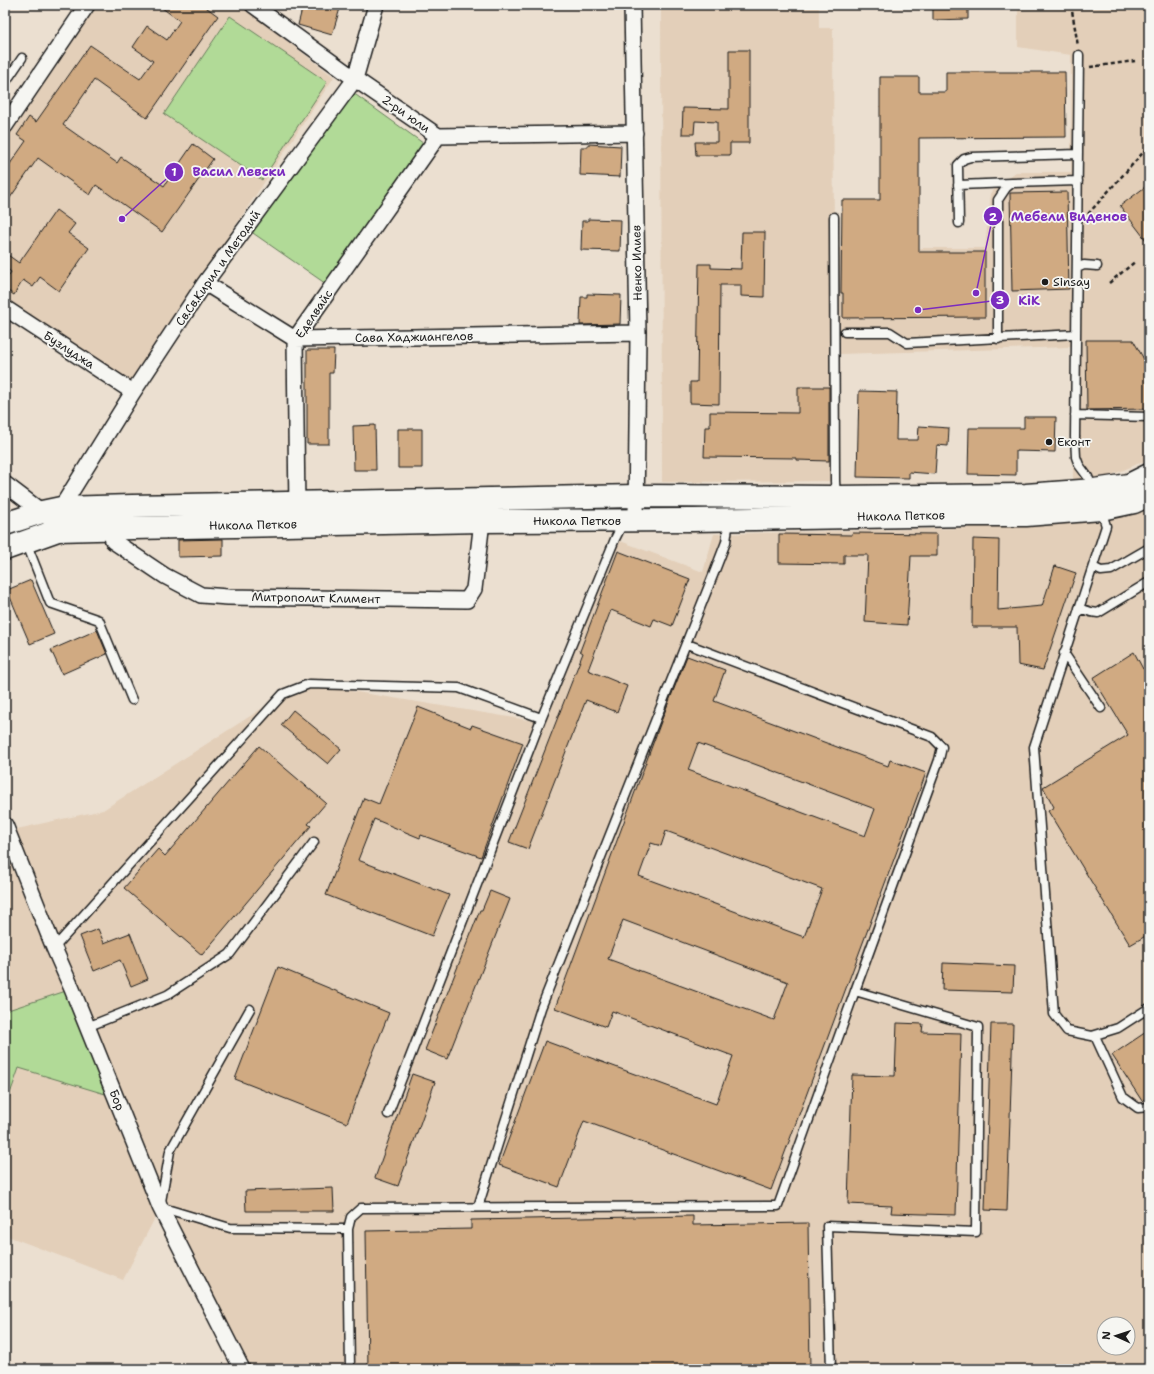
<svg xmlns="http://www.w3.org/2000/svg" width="1154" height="1374" font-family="'Shantell Sans',sans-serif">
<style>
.built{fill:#e3cfb9;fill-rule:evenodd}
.green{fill:#b1da97;stroke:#667b5a}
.building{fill:#d0aa82;stroke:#1c1c1c;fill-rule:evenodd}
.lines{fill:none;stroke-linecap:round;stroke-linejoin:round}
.service-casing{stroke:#1c1c1c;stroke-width:11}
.minor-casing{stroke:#1c1c1c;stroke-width:18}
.secondary-casing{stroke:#1c1c1c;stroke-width:25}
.path{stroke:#1c1c1c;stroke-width:2.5;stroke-dasharray:4 3;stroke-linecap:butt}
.service{stroke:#f6f6f2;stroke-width:8}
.minor{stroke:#f6f6f2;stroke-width:15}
.secondary{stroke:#f6f6f2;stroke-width:22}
.poi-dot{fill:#1c1c1c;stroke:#f6f6f2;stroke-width:1.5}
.labels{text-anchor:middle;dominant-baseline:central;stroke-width:3.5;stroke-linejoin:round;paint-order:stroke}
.street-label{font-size:12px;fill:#1c1c1c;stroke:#f6f6f2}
.poi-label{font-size:12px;fill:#1c1c1c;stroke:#f6f6f2;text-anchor:start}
.leader{fill:none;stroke:#7b2cbf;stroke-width:1.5}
.callout-dot{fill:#7b2cbf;stroke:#f6f6f2;stroke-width:1.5}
.mark-label{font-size:12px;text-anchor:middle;font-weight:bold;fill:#fff}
.callout-label{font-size:13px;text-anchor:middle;font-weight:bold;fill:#7b2cbf;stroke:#f6f6f2;stroke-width:3.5;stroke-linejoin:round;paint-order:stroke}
</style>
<rect width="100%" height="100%" fill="#ebdfd0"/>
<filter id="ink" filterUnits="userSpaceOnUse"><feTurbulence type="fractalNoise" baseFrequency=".025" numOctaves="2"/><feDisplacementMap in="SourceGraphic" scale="8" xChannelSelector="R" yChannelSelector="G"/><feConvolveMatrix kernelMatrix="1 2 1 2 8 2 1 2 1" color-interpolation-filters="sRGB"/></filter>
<g filter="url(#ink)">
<!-- built -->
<path class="built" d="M94,5H240L334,77L131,383L5,299V140Z
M661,5H819V28H833L835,481L662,482Z
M1018,5H1149V459L1112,475L1073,482L1072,347L838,354V248H985L991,193L1003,181L1016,172H1071V55L1018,47Z
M1149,495V1314L1145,1369H245L160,1208L123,1280L5,1235V825L8,831L103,810L302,683L540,722L615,539L703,572L714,534L969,528L970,515ZM1104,1324H1128V1348H1104Z"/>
<!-- green -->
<path class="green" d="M230,16L327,82L262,180L164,114Z
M349,90L427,146L329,286L250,231Z
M72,989L115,1097L19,1068L5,1108V1011Z"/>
<!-- building -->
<path class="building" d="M158,5H203L218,16L147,118L94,80L63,125L117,163L121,157L164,186L193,144L213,159L162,232L96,185L90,195L38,158L5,205V171L26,141L17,135L29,117L36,122L90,45L140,79L153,61L133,47L147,26L167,40L180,21Z
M303,5H341L332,35L298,25Z
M933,5H968V19L933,20Z
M729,50H749V143H730V155H696L695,142H717V122L695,121L694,134H682L683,108L729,109Z
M946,72H1065L1066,137L919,138V252H985V317L843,318V293H841L842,200H880V77H919V92H946Z
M588,144L621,146L620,177L580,175L581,147H588Z
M1149,184V244L1120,206Z
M1067,192L1069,289L1012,291L1010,193Z
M56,210L75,224L68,233L89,248L59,291L40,277L33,287L23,280L14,295L5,289V281L11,272L5,267V253L19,263Z
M588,219L621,220L620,251L581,250L582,221H588Z
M742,232H765L764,297L741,296V285H720L719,404L690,403V382H697L699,264H711V268L741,269Z
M587,294L621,295L620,324L580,325L581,297H587Z
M1086,340H1133L1149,368V409L1087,410Z
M307,350H334L333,373H329V444H307Z
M798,387H829V461L797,460V458L704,457L705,427H710V412L798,413Z
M859,391L897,392L896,440H918L919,426L949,428L948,446L937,445L935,474L909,472V478L857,477Z
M1024,417H1056L1055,452L1016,451V475L968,474L969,428H1024Z
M375,425L376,470H354L353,426Z
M398,429H422V468H398Z
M852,533L937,534V556H911L907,625L865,622L868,555H844V564L779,563V534L852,535Z
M223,539V556L178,557V540Z
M973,539L999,540L998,610L1042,606L1055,566L1076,573L1043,670L1018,665L1017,627H972Z
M618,551L690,579L672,626L654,619L651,626L611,610L588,670L627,686L617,712L586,700L528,849L509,842L583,653L580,651Z
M31,580L54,634L30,644L7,590Z
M97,630L107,654L62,674L51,650Z
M1134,652L1143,669L1149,665V934L1130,945L1048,811L1054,807L1043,787L1128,735L1093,678Z
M687,656L725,670L714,701L888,766L890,760L926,773L771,1190L584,1121L559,1187L499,1165L545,1041L716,1104L733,1056L612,1011L606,1027L555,1008L662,719ZM698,743L875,809L865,836L688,770ZM666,831L822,889L804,937L639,876L651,843L661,846ZM623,920L788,982L774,1020L608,959Z
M418,707L471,728L472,725L523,743L481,857L421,835L420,838L374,819L358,860L449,895L432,936L326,895L364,798L379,804Z
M293,710L341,749L328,764L281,725Z
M259,746L326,803L308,824L311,826L202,955L124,888L158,849L165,856Z
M490,891L510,899L447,1059L425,1050L480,910H482Z
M98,929L104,943L130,933L148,979L131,986L120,960L94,971L80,936Z
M943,963L1014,966L1013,992L942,990Z
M278,967L389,1013L365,1073H366L347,1123L235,1079Z
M897,1023L923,1024L922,1032L961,1033L956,1215L891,1213L892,1206L848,1204L852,1075L895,1076Z
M991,1024H1013L1007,1211L985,1210Z
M1149,1030V1096L1142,1101L1112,1055Z
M412,1074L435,1082L398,1186L375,1178Z
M333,1188L334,1211H246L245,1191Z
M693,1216V1225L808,1223L810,1369H368L366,1231L471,1229V1220Z"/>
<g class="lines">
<!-- service casing -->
<g class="service-casing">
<path id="service" d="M1079,55L1075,437L1076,457L1079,465L1088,477L1093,489
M5,83L22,58
M958,185L1012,183
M834,217L835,481L836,497
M959,223L958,165L964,159L971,157L1078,154
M1077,268L1084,265L1097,266
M845,332H890L907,343L1076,334
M998,339V200L1006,188L1012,183L1078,181
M1075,415L1149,417
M1101,509L1106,526L1034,747L1054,1014L1067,1031L1092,1036L1118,1028L1149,1008
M26,542L50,603L99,620L132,700
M1093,567L1101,571L1111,570L1149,548
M1079,608L1091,612L1098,613L1149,582
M687,644L932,737L942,747L939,760L855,991
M1064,653L1101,708
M54,948L283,694L309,684L459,688L541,718
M250,1009L170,1151L160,1207L230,1228L348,1229
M87,1027L167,995L230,954L314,842
M1095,1036L1123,1097L1138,1108L1149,1107
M388,1114L540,722L615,539L623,523
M478,1207L541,1008L714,573L726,542L729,519
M350,1369L348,1229L351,1217L361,1208L778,1206L855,991L978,1027L976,1232L827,1226L831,1369"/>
</g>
<!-- minor casing -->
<g class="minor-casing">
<path id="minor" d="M253,5L355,79L438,136L635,133
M632,5L638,333L636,520
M5,126L87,5
M205,283L295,339L638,333
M5,308L133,392
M5,484L42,512L47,517
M297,511L295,339L438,136
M61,514V508L133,392L205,283L355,79L376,5
M110,529L113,541L165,576L201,595L228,597L467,600L474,589L482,521
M5,825L54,948L72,989L160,1207L242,1369"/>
</g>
<!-- secondary casing -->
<g class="secondary-casing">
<path id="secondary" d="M5,524L42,512L61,508L132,506L636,496L836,497L1026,495L1094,490L1129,485L1149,475
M5,549L58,530L133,528L482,521L693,520L970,515H1026L1101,509L1134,502L1149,495"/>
</g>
<!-- path -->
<path class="path" d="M1071,5L1078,46
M1090,67L1135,61
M1088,214L1149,146
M1109,283L1136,261"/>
<!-- service -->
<use href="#service" class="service"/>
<!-- minor -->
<use href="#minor" class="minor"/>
<!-- secondary -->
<use href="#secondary" class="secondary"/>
</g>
</g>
<!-- markers -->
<g class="poi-dot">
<circle cx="1045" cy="282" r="4"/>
<circle cx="1049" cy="442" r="4"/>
</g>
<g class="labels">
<!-- street labels -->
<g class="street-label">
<text transform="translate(406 114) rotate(35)">2-ри юли</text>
<text transform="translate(637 263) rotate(-91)">Ненко Илиев</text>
<text transform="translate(218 268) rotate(-55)">Св.Св.Кирил и Методий</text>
<text transform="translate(314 314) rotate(-56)">Еделвайс</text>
<text transform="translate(414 337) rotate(-1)">Сава Хаджиангелов</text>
<text transform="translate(69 350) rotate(33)">Бузлуджа</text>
<text transform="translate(901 516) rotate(-1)">Никола Петков</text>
<text x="577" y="521">Никола Петков</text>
<text transform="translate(253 525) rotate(-1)">Никола Петков</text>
<text transform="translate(316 598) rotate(1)">Митрополит Климент</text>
<text transform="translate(117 1100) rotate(68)">Бор</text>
</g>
<!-- poi labels -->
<g class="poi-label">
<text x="1053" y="282">Sinsay</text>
<text x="1057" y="442">Еконт</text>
</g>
</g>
<!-- callouts -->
<path class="leader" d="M122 219L174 172M976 293L993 216M918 310L1000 300"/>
<g class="callout-dot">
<circle cx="122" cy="219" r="4"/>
<circle cx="976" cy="293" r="4"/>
<circle cx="918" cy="310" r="4"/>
<circle cx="174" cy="172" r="10"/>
<circle cx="993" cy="216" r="10"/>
<circle cx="1000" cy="300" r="10"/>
</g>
<g class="mark-label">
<text x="174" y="176">1</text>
<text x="993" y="221">2</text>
<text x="1000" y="304">3</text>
</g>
<g class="callout-label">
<text x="239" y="176">Васил Левски</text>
<text x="1069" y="221">Мебели Виденов</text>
<text x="1029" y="305">KiK</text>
</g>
<!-- margin -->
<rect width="1154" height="1374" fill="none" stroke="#f6f6f2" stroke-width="20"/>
<rect x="10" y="10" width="1134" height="1354" fill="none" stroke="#1c1c1c" stroke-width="1.5" filter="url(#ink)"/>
<!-- north arrow -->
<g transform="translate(1116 1336) rotate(273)"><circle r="19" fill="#f6f6f2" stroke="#9f9f9c"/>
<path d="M0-3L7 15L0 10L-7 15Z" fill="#1c1c1c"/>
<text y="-6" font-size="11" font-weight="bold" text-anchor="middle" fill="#1c1c1c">N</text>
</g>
</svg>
